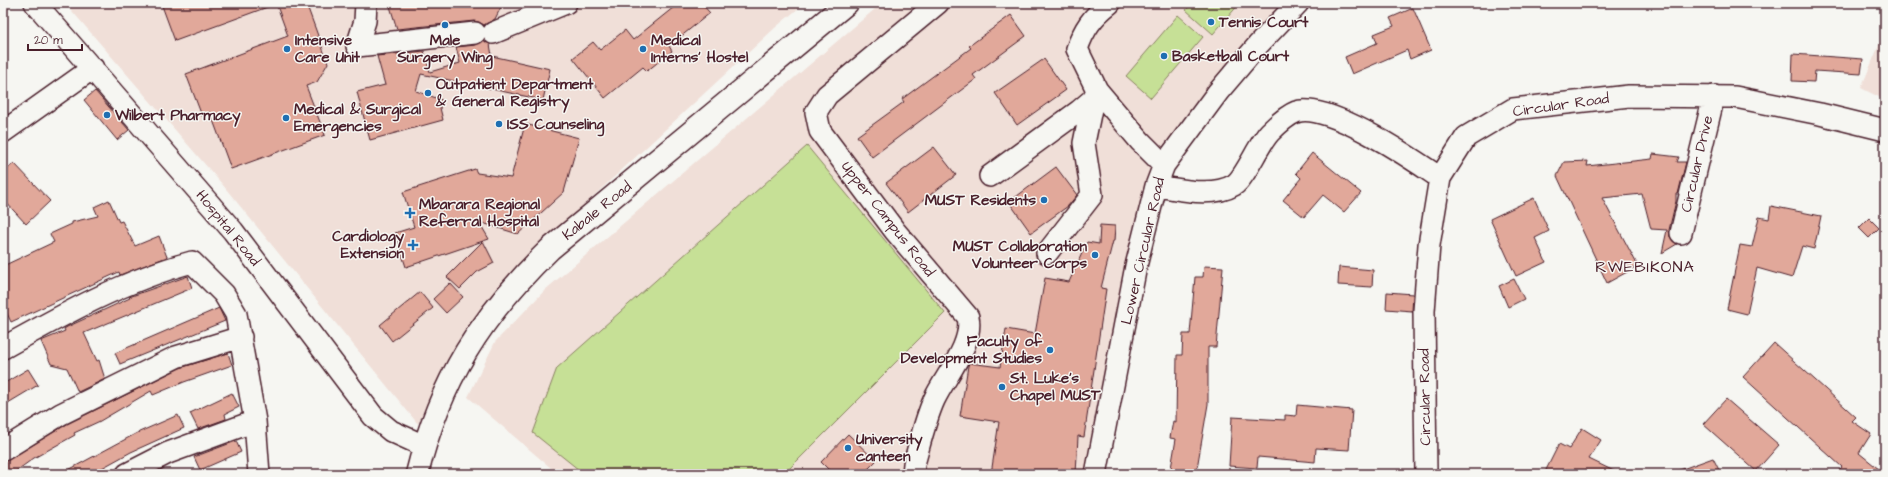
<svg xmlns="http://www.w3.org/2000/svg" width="1888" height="477" font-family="'Architects Daughter',sans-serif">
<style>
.built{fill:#f0dfd8}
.green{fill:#c6e096;stroke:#888060}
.building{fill:#e1a89a;stroke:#4a1f2b}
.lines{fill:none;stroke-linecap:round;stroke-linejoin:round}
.minor-casing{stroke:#4a1f2b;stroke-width:24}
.major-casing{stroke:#4a1f2b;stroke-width:25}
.minor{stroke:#f6f6f2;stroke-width:21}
.major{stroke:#f6f6f2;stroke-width:22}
.poi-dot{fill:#1f6fb2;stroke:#f6f6f2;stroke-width:1.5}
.labels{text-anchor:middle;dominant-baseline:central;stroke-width:3;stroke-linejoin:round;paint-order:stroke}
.poi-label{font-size:15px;font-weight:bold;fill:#4a1f2b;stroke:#f6f6f2;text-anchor:start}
.street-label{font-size:15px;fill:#4a1f2b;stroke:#f6f6f2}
.neighbourhood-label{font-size:16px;letter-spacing:1px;fill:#4a1f2b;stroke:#f6f6f2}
</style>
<rect width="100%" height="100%" fill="#f6f6f2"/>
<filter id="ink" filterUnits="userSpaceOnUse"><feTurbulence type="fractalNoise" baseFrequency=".025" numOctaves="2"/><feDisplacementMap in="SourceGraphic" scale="8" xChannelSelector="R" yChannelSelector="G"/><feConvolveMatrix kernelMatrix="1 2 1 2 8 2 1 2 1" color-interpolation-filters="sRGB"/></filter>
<g filter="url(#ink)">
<!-- built -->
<path class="built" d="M65,3H805L776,27L544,242L492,299L438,379L418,424L222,184Z
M882,3H1285L1174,134L1138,211L1093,474H558L468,397L495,342L545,290Z
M1885,31V100L1861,88Z"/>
<!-- green -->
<path class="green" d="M1192,3H1240L1213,34L1186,10Z
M1178,15L1203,37L1151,98L1126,76Z
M807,146L945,313L784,474H584L533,433L557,368Z"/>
<!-- building -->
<path class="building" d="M161,3H273V5L175,41Z
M276,3H306L328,63L317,82L306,86L325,135L231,169L210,112L202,116L186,74L288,36Z
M389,3H503L495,19L484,25L479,22L474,21L397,29Z
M679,3H701L710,13L669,46L672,51L647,71L643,67L605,98L573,58L593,42L600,50L625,30L633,40Z
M1413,8L1431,50L1410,59L1407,50L1352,74L1345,57L1377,43L1374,34L1394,26L1390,18Z
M1011,15L1026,36L973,75L976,79L872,157L857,136L904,102L902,99L971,48L969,46Z
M484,40L490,44L492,56L550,69L543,100L421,74L416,91L442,100L440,108L443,120L370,140L357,92L385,85L377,56L424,51L430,72L460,63L456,47L476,45Z
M1793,54L1863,59L1861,74L1815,71L1814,82L1792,81Z
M1044,59L1066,90L1017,125L995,93Z
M95,91L129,130L117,140L84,100Z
M525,124L579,138L564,192L518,234L479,222L489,239L406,267L395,233L414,227L403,192L475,169L477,173L511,178Z
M934,147L956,175L908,212L886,183Z
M1312,153L1361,193L1344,212L1323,195L1304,217L1283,200L1301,178L1296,173Z
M1653,154L1679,157L1677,162H1686L1678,194H1676V201L1669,230L1670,237L1677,244L1662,253L1667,230L1651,229L1642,194L1602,198L1638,266L1607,283L1557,176L1564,162L1588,161L1587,166L1652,159Z
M14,163L50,201L26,224L3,199V173Z
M1056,167L1077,195L1068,206L1031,233L1009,202Z
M1534,198L1549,231L1535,238L1546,262L1516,276L1490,219Z
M109,200L119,222L122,221L135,246L159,236L167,257L120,275L119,272L11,322L3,305V266L54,242L50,234L72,224V222L98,216L94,207Z
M1771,206L1821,216L1814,249L1802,246L1792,278L1757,268L1747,314L1727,309L1740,245L1752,247L1759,217L1769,219Z
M1869,218L1879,228L1869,238L1859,228Z
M1100,225L1115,226L1114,241H1113L1101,288L1106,289L1084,437L1078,436L1076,474H991L999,422L960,416L968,366L969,363L1000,367L1006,329L1035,334L1045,278L1069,282L1087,242L1099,244Z
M483,241L494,263L477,272L460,289L447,277Z
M1204,266L1223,267L1216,347H1208V404L1196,474H1170L1176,439L1170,438L1173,421L1176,422L1177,355H1182L1183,334H1190L1195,277H1203Z
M1339,267L1373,270L1372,287L1338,285Z
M188,276L192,288L84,333L97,361L99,360L105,379L78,392L67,368L51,364L41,341L65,331L64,329L67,327L130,298L129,297Z
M1514,279L1524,299L1508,307L1499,286Z
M450,283L463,297L446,313L433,299Z
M420,292L433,308L392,341L380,325Z
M1387,292L1413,294L1412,311L1386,309Z
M219,308L225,321L120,364L115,353Z
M1774,343L1856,417L1852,421L1871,434L1859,453L1885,474H1836L1842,467L1743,377Z
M228,353L232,365L184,382L153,395L151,391L100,421L74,433L75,435L34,458L12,474H3V463L67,424L180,368Z
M28,369L38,385L3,406V384Z
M232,393L239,407L225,414L226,419L198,429L190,413Z
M1726,399L1779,445L1756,471L1703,424Z
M1297,405L1352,410L1349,450L1316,448L1315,462L1258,457L1257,468L1229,466L1232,417L1285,420V415L1296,416Z
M178,415L184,428L131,452L91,474H61L137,433Z
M1582,428L1601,440L1589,459L1620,474H1544L1559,444L1569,449Z
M848,434L876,461L863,474H833L821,462Z
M236,441L241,452L200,470L194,457Z
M1713,458L1721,474H1674V472Z"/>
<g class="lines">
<!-- minor casing -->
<g class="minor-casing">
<path id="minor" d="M35,3L233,231L373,416L391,431L424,446
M366,3L365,21L357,46L475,33
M1110,3C1092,17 1084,29 1077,49L1097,90L1140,141L1164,165
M493,33L566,3
M3,132L93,68
M990,176L1079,111L1093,99L1095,95
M1156,186C1179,189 1212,198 1234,185C1245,178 1259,143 1270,132C1276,126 1288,115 1296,112C1327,101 1414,160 1440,178
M1681,233L1714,96
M1047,253L1092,195L1084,143L1093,99
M3,348C64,314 125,280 192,262L224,294L236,314L255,421L259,474
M3,450L61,414L176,357L241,337
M127,474L168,453L255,421
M913,474L914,464C920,443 925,420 934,400C945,376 974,344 968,317L895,231L820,131L816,112L827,95L938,3
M1096,474L1136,266L1156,186L1164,165L1218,92L1258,45L1298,3
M1426,474L1424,311L1429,245L1440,178L1466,137L1513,109L1629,96L1735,97L1820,114L1885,130"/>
</g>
<!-- major casing -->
<g class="major-casing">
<path id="major" d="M417,474C440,380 481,316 550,249L847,3"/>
</g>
<!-- minor -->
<use href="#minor" class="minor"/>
<!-- major -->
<use href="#major" class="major"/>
</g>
</g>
<!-- markers -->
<g class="poi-dot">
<circle cx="1211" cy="22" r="4"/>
<circle cx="445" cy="25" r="4"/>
<circle cx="287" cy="49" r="4"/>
<circle cx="643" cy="49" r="4"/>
<circle cx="1164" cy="56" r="4"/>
<circle cx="428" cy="93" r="4"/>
<circle cx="107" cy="115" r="4"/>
<circle cx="286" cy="118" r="4"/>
<circle cx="499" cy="124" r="4"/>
<circle cx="1044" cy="200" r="4"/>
<path d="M408 207h4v4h4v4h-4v4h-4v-4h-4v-4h4z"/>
<path d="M411 239h4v4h4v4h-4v4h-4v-4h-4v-4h4z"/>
<circle cx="1095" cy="255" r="4"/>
<circle cx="1050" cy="350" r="4"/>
<circle cx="1002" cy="387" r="4"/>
<circle cx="848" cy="448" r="4"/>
</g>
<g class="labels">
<!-- poi labels -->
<g class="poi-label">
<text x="1219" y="22">Tennis Court</text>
<text x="295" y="40">Intensive<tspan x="295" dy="17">Care Unit</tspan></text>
<text x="445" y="40" text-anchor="middle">Male<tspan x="445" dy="17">Surgery Wing</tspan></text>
<text x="651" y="40">Medical<tspan x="651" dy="17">Interns' Hostel</tspan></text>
<text x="1172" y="56">Basketball Court</text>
<text x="436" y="84">Outpatient Department<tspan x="436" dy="17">&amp; General Registry</tspan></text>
<text x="294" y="109">Medical &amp; Surgical<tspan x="294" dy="17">Emergencies</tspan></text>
<text x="115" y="115">Wilbert Pharmacy</text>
<text x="507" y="124">ISS Counseling</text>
<text x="1036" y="200" text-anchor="end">MUST Residents</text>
<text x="419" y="204">Mbarara Regional<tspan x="419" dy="17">Referral Hospital</tspan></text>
<text x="404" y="236" text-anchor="end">Cardiology<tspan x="404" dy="17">Extension</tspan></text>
<text x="1087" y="246" text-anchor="end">MUST Collaboration<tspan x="1087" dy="17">Volunteer Corps</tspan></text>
<text x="1042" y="341" text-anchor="end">Faculty of<tspan x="1042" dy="17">Development Studies</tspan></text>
<text x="1010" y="378">St. Luke's<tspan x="1010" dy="17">Chapel MUST</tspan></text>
<text x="856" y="439">University<tspan x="856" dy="17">canteen</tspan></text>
</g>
<!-- street labels -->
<g class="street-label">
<text transform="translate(1561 105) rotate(-8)">Circular Road</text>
<text transform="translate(1697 164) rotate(-77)">Circular Drive</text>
<text transform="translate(597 211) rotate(-39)">Kabale Road</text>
<text transform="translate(888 219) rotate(52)">Upper Campus Road</text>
<text transform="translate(228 228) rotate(51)">Hospital Road</text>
<text transform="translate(1143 251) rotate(-77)">Lower Circular Road</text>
<text transform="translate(1425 397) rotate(-91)">Circular Road</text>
</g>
<!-- neighbourhood labels -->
<g class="neighbourhood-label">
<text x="1645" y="267">RWEBIKONA</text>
</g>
</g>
<!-- margin -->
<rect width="1888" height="477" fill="none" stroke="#f6f6f2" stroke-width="16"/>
<rect x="8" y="8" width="1872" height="461" fill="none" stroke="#4a1f2b" stroke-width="1.5" filter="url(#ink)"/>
<!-- scale -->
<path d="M28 44v6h54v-6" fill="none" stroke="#4a1f2b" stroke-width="2"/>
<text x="34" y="44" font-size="12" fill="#4a1f2b" stroke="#f6f6f2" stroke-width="3" paint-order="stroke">20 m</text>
</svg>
